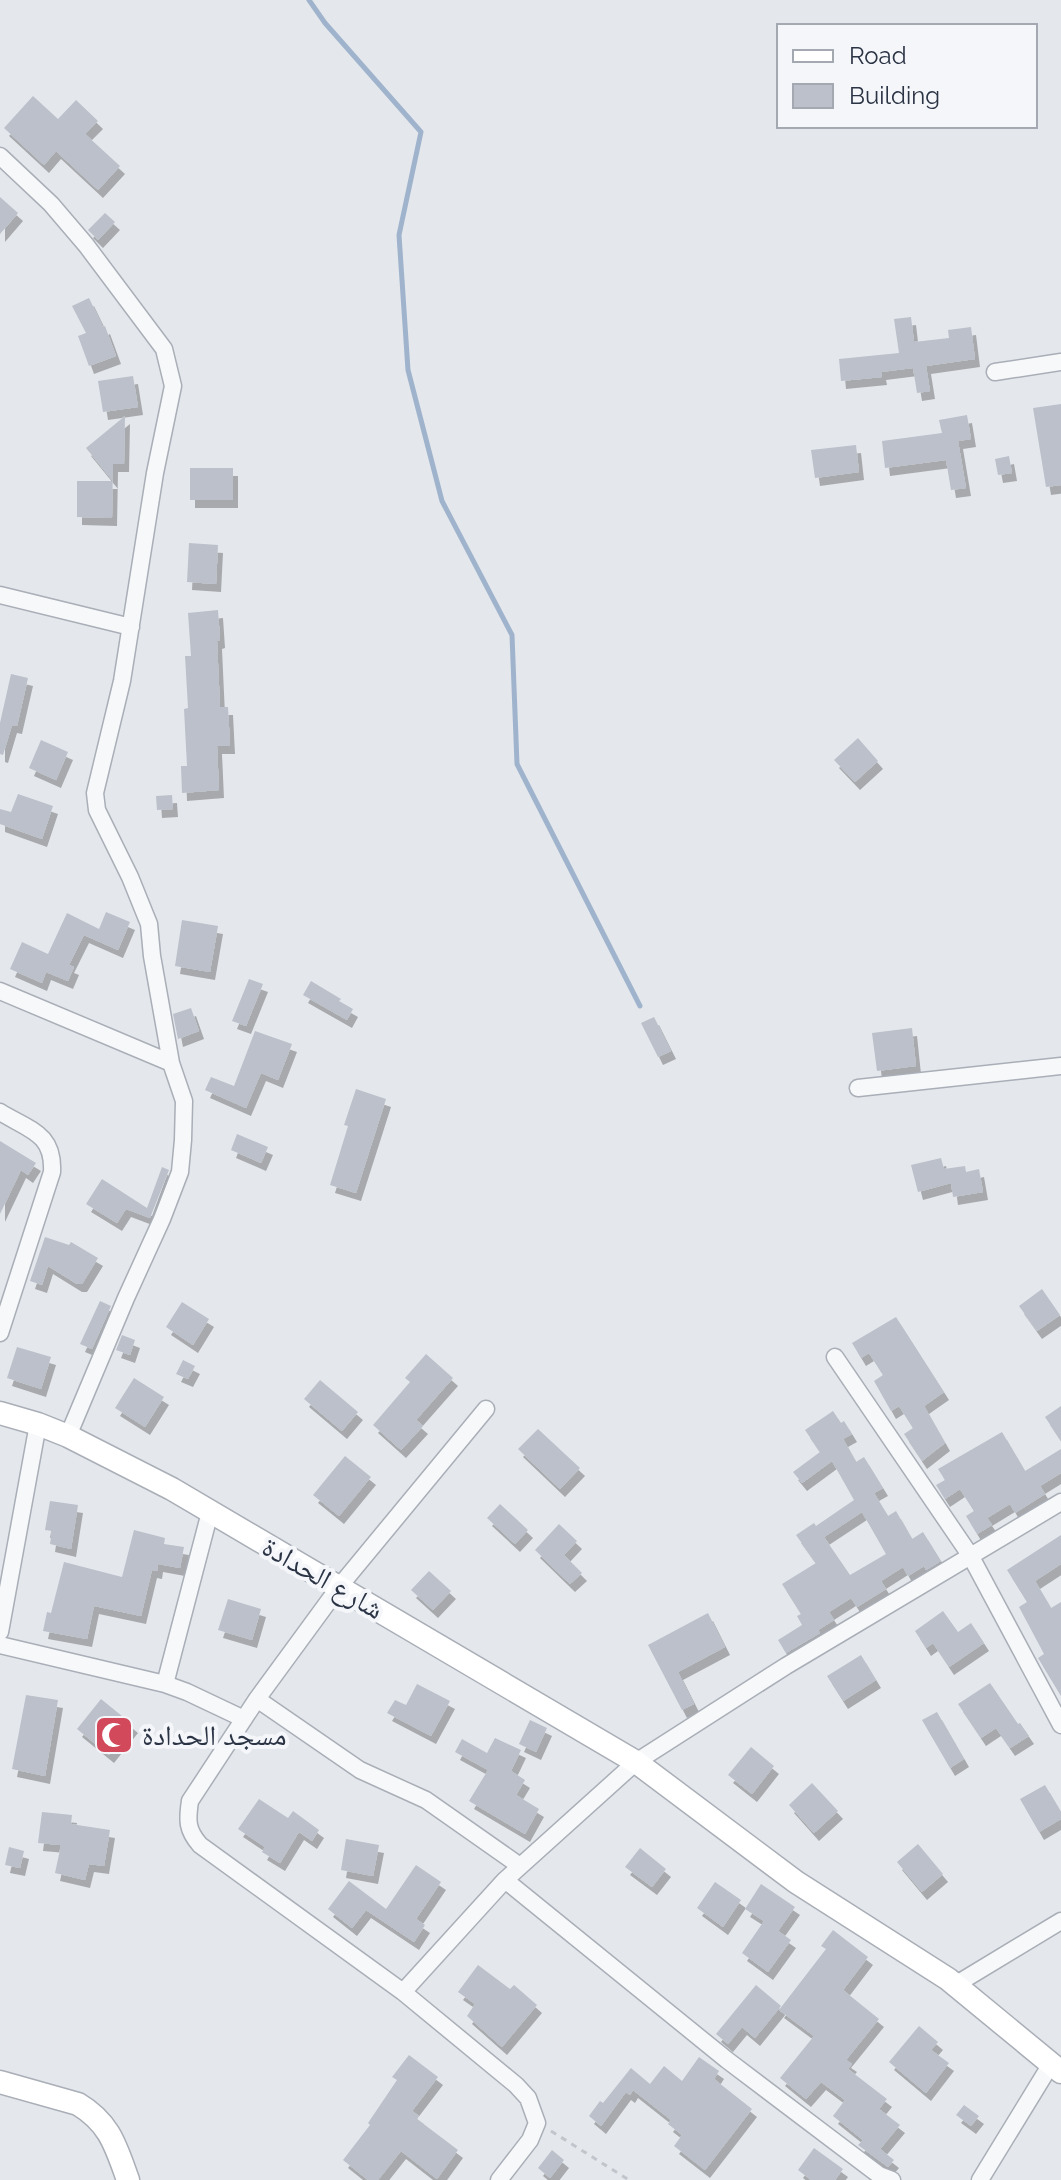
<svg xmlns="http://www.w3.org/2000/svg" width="1061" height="2180" font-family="Raleway,'Noto Naskh Arabic',sans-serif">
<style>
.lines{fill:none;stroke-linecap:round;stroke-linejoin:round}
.stream{stroke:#9fb4cc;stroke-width:5}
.building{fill:#bbc0ca;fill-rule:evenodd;filter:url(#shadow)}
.street-casing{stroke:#a9aeb7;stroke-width:19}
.secondary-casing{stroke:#a9aeb7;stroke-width:25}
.path{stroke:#c2c5cb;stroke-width:3;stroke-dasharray:6 6;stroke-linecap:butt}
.street{stroke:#f7f8fa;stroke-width:16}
.secondary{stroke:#fff;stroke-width:22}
.labels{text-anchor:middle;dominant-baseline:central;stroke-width:8;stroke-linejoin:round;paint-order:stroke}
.street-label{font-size:28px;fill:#2b3445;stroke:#f4f6f9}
.poi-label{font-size:28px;fill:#2b3445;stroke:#f4f6f9;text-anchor:start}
</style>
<defs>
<filter id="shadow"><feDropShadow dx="5" dy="8" stdDeviation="0" flood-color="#0004"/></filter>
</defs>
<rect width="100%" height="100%" fill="#e4e7ec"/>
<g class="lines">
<!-- stream -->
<path class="stream" d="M309,0L325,23L421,132L399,235L408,370L442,501L512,635L517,764L640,1006"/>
</g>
<!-- building -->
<path class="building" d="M33,96L58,119L76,100L98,121L85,134L120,166L98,190L56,151L44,165L4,128Z
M0,197L18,213L0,234Z
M105,213L115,222L98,240L88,230Z
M89,298L103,327L105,326L116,356L89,366L78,336L86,333L72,306Z
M911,317L914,342L949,338L948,330L971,327L975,359L926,366L930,391L917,393L913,368L881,372L882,377L841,381L839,359L899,353L894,319Z
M133,376L138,407L103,412L98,381Z
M1061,404V485L1046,487L1033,408Z
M967,415L971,439L958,441L966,488L951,490L946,460L885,468L882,441L942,433L939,420Z
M125,416L124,464H113L112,518L77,517V481H113L86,448Z
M856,445L859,472L815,478L811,450Z
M1009,456L1012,473L998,475L995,459Z
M190,468H233V500H190Z
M189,543L218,545L216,584L187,582Z
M218,610L220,640L217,641L220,707H228L230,746H217L219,790L182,793L181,766H187L184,709L188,708L185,656H191L188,613Z
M11,674L28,678L17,726L12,725L3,755L0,754V723Z
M858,738L878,761L855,782L834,760Z
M41,740L68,752L56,780L29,768Z
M18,794L53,806L42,839L0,824V809L11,812Z
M172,795L173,809L157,810L156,796Z
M106,912L130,922L118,950L84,935L69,965L74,967L68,981L46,972L42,983L10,969L22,942L48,954L67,913L99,929Z
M182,920L218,926L210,972L175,966Z
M249,979L263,984L246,1026L232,1021Z
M311,981L341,999L339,1001L353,1009L347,1020L303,995Z
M191,1008L199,1031L178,1039L173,1014Z
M654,1017L671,1051L658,1057L641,1023Z
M912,1028L916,1066L877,1071L872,1033Z
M255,1031L292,1044L278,1080L261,1073L246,1108L205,1090L211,1077L234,1086Z
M356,1089L386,1099L356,1193L330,1185L348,1126L344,1125Z
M237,1134L268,1147L261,1163L231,1150Z
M0,1141L36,1163L28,1175L21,1170L0,1214Z
M941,1158L944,1169L965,1166L966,1172L979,1169L983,1192L953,1197L951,1183L918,1192L911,1165Z
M162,1167L169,1170L150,1218L126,1209L117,1223L86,1204L102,1179L147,1208Z
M45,1237L69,1245L71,1242L98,1258L82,1284H77L48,1266L42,1285L30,1281Z
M1042,1289L1060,1315L1037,1331L1019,1306Z
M100,1301L111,1306L92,1349L80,1344Z
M182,1302L209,1319L193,1345L166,1327Z
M896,1317L944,1392L924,1406L945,1443L922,1461L904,1434L913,1428L899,1406L891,1411L874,1381L883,1375L869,1353L861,1358L852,1343Z
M122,1335L135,1340L130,1355L116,1350Z
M17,1347L51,1357L41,1389L7,1378Z
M426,1354L453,1378L416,1420L423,1426L401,1450L373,1425L410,1382L405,1378Z
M183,1360L195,1366L188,1379L176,1374Z
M134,1378L164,1397L145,1427L115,1408Z
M320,1380L358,1412L342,1431L304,1399Z
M1061,1406V1441L1045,1417Z
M833,1411L841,1423L844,1421L852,1434L843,1439L856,1462L864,1457L883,1488L874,1493L888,1516L896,1511L912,1539L923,1532L941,1561L926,1570L924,1566L908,1576L903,1567L881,1581L886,1589L857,1607L851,1598L829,1612L834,1620L818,1630L820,1633L786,1653L778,1640L802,1625L797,1616L801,1614L782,1584L816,1563L796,1535L814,1523L816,1526L854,1500L832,1461L802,1483L793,1472L820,1452L805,1430ZM862,1512L886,1554L850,1575L824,1537Z
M538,1429L580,1468L560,1489L518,1449Z
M1002,1432L1025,1471L1061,1449V1473L1040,1486L1045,1494L1015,1513L1010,1504L987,1518L992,1525L977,1534L966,1516L974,1511L960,1489L945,1499L936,1485L945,1480L938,1469Z
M345,1456L371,1477L339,1516L313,1495Z
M50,1501L78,1505L71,1549L50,1544L52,1531L45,1530Z
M500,1504L528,1530L515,1544L487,1518Z
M559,1524L577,1541L564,1555L582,1573L570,1584L535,1550Z
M134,1530L165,1538L164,1544L184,1547L180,1568L158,1564L157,1571L152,1570L141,1616L94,1606L87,1639L43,1631L47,1612L51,1613L64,1562L122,1577Z
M1061,1535V1564L1035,1581L1051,1608L1061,1602V1696L1038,1658L1044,1654L1019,1607L1027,1602L1007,1570Z
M429,1571L451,1591L433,1610L411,1590Z
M228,1599L261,1609L252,1640L218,1630Z
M943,1611L958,1632L971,1623L984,1643L949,1667L933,1643L926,1648L915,1631Z
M708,1613L725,1647L678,1672L694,1704L682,1710L648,1645Z
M861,1655L876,1680L843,1701L827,1676Z
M990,1683L1018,1724L1020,1723L1029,1736L1010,1748L996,1728L981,1738L958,1704Z
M417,1684L450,1701L431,1736L387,1713L395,1700L406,1705Z
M26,1695L58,1700L45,1776L12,1769Z
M101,1699L133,1725L109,1755L77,1729Z
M937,1712L964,1759L950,1768L922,1720Z
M530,1720L547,1728L536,1752L519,1744Z
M495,1738L521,1750L511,1771L525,1780L516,1795L539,1809L525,1834L469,1801L488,1770L455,1752L462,1739L487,1753Z
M751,1747L774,1766L752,1794L728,1775Z
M812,1783L838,1811L814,1833L789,1805Z
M1045,1785L1061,1812V1819L1039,1832L1020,1799Z
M259,1799L288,1818L293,1811L319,1830L312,1841L299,1832L280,1863L262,1852L265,1847L238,1829Z
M42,1812L72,1815L71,1824L110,1830L104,1866L89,1864L85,1880L55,1873L61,1845L38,1843Z
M346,1839L379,1845L373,1876L341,1870Z
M918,1844L943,1874L922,1892L897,1862Z
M9,1847L24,1851L20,1868L5,1865Z
M640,1848L666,1869L652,1887L625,1867Z
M416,1865L441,1882L416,1919L425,1925L414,1942L366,1910L352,1928L328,1909L349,1881L386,1909Z
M715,1882L741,1900L723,1927L697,1908Z
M761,1884L795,1907L778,1931L791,1940L768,1972L742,1953L764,1921L745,1909Z
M833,1930L868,1957L843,1990L879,2019L846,2060L852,2064L848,2069L887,2099L879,2109L900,2125L880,2149L894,2160L888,2167L858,2145L863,2140L833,2116L845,2100L821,2082L806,2099L780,2078L814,2036L779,2010L826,1949L821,1946Z
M478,1965L510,1989L514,1985L537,2005L502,2047L467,2016L475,2004L458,1992Z
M756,1985L781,2006L755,2038L742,2027L728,2044L716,2034Z
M919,2026L938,2042L931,2050L949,2063L926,2093L889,2062Z
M409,2055L438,2077L412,2111L419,2116L417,2119L458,2150L437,2179L401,2151L378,2180H368L343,2160L370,2125L368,2123L397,2080L392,2077Z
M699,2057L719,2071L714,2079L752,2109L705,2170L674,2146L682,2135L668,2124L671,2120L633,2090L630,2095L626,2092L601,2126L589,2116L600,2101L603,2103L631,2068L650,2084L664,2066L682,2081Z
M964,2105L979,2116L971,2126L956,2115Z
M814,2148L843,2169L835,2180H811L798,2170Z
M552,2150L564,2160L550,2178L538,2168Z"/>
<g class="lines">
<!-- street casing -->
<g class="street-casing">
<path id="street" d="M0,156L51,204L86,245L164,349L173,386L155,473L122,681L95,793L97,810L130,877L149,924L152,956L171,1063L184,1101L183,1140L180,1172L162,1219L126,1298L68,1436
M995,372L1061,362
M0,595L131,627
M0,991L171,1063
M858,1088L1061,1066
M0,1112C29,1130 54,1133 52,1172L0,1333
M835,1357L970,1555L1061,1725
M486,1409L339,1587L257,1699L190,1801C187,1821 187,1830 200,1845L403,1992L516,2085L528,2098L537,2123L530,2140L499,2180
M0,1632L38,1424
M0,1645L165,1684L187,1692L244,1719
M165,1684L210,1512
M257,1699L360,1770L426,1800L520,1866
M505,1880L727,2060L879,2175L892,2180
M955,1985L1061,1921
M403,1992L505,1880L636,1762L786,1666L1061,1502
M980,2180L1051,2064"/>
</g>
<!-- secondary casing -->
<g class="secondary-casing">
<path id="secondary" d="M0,1413L38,1424L68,1436L172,1489L636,1762L796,1882L948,1979L1061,2072
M0,2082L78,2104C110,2123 116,2147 128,2180"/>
</g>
<!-- path -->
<path class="path" d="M551,2131L629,2180"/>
<!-- street -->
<use href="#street" class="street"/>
<!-- secondary -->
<use href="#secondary" class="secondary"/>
</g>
<!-- icons -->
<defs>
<g id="mosque-square" transform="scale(2)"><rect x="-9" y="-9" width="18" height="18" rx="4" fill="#d1495b" stroke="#f4f6f9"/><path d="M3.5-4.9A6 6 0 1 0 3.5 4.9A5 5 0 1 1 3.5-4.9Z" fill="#fff"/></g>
</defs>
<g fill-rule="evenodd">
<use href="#mosque-square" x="114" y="1735"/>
</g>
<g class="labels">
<!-- street labels -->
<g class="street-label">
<text transform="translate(323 1578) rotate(30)">شارع الحدادة</text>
</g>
<!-- poi labels -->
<g class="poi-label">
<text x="142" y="1735">مسجد الحدادة</text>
</g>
</g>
<!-- legend -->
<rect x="777" y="24" width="260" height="104" fill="#f4f6f9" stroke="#a4a8b1" stroke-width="2"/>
<rect x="793" y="50" width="40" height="12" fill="#ffffff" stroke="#a4a8b1" stroke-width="2"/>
<text x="849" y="64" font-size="24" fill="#2b3445">Road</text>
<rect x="793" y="84" width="40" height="24" fill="#bbc0ca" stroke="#a4a8b1" stroke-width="2"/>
<text x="849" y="104" font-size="24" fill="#2b3445">Building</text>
</svg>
